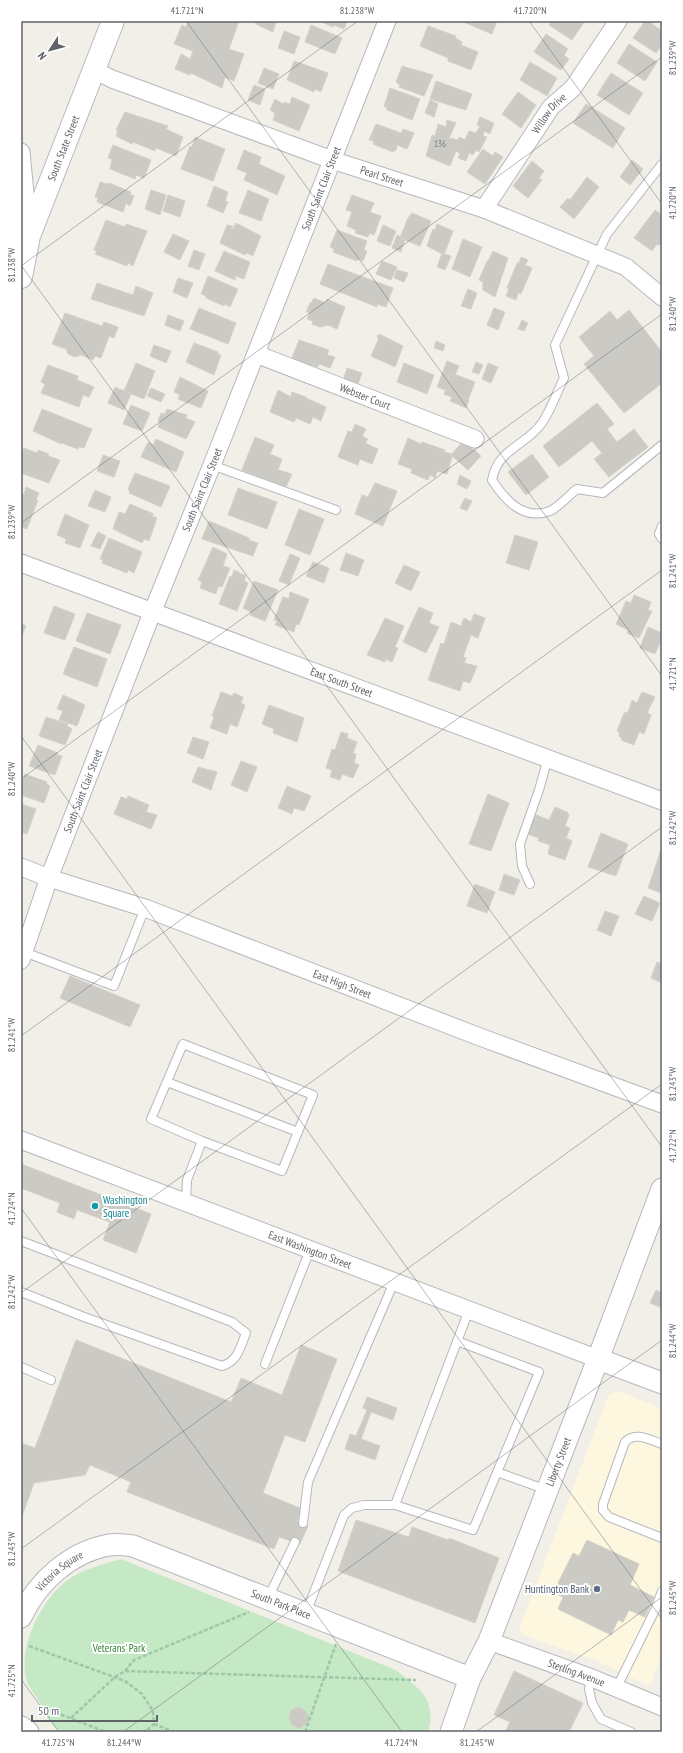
<svg xmlns="http://www.w3.org/2000/svg" width="683" height="1753" font-family="'PT Sans Narrow',sans-serif">
<style>
.commercial{fill:#fef7e0}
.green{fill:#c5e8c5}
.building{fill:#cccac5;stroke:#d6d1c6}
.lines{fill:none;stroke-linecap:round;stroke-linejoin:round}
.service-casing{stroke:#b5b8bc;stroke-width:10}
.minor-casing{stroke:#b5b8bc;stroke-width:19}
.tertiary-casing{stroke:#b5b8bc;stroke-width:23}
.secondary-casing{stroke:#b6babf;stroke-width:24}
.path{stroke:#9cc7a9;stroke-width:2.5;stroke-dasharray:4 2;stroke-linecap:butt}
.service{stroke:#fff;stroke-width:8}
.minor{stroke:#fff;stroke-width:17}
.tertiary{stroke:#fff;stroke-width:21}
.secondary{stroke:#fff;stroke-width:22}
.ticks{fill:none;stroke:#5f6368;stroke-width:1;stroke-opacity:0.45}
.culture-dot{fill:#0f9aa8;stroke:#fff;stroke-width:1.5}
.service-dot{fill:#5c6f8a;stroke:#fff;stroke-width:1.5}
.labels{text-anchor:middle;dominant-baseline:central;stroke-width:4;stroke-linejoin:round;paint-order:stroke}
.number-label{font-size:9px;fill:#7a7d7f}
.street-label{font-size:11px;fill:#5f6368;stroke:#fff}
.culture-label{font-size:11px;fill:#0d838f;stroke:#fff;text-anchor:start}
.service-label{font-size:11px;fill:#4e5e75;stroke:#fff;text-anchor:end}
.park-label{font-size:11px;fill:#348238;stroke:#fff}
.neatline{fill:none;stroke:#5f6368;stroke-width:1.5}
.ticks-label{font-size:10px;text-anchor:middle;fill:#5f6368}
</style>
<rect width="100%" height="100%" fill="#f1efe8"/>
<!-- commercial -->
<path class="commercial" d="M620,1391L662,1409V1654L650,1686L597,1661L523,1635L519,1629L609,1394Z"/>
<!-- green -->
<path class="green" d="M121,1559L396,1670C420,1690 437,1698 428,1732H61C50,1725 45,1712 38,1700C35,1695 31,1690 28,1684C15,1651 41,1599 69,1579C84,1569 104,1564 121,1559Z"/>
<!-- building -->
<path class="building" d="M188,21H239L229,49L244,54L234,81L225,77L222,88L191,73L190,75L175,69L181,54L190,59L193,51L174,44L182,25L186,27Z
M255,21H276L273,32L256,24Z
M320,21H347L344,29L334,25L333,27Z
M461,21H497L492,34Z
M552,21H583L584,22L572,40L549,25Z
M645,21H648L662,31V44L656,53L633,38Z
M311,25L342,38L335,54L305,42Z
M428,26L456,36L455,38L462,42L461,45L478,52L471,70L448,61V58L420,46Z
M284,31L300,37L294,54L278,48Z
M546,34L568,49L564,55L569,59L561,70L534,52Z
M629,44L657,62L645,81L617,63Z
M294,61L328,73L321,92L315,89L314,92L287,80Z
M530,62L557,78L547,96L520,80Z
M402,66L433,75L424,96L399,87L400,85L396,82Z
M264,68L279,74L273,89L258,83Z
M611,73L643,93L629,115L597,95Z
M436,81L472,94L466,110L430,99Z
M254,85L265,89L260,105L248,100Z
M390,88L420,99L412,120L387,110V108L384,106Z
M518,92L536,105L521,128L502,114Z
M292,97L310,105L299,131L273,120L275,113L270,110L275,99L283,104L284,102L290,104Z
M430,100L438,104L434,117L425,113Z
M586,104L625,128L613,148L573,123Z
M125,112L168,126L166,129L183,137L176,156L156,148L155,151L133,142L132,144L116,136L118,130H116Z
M480,117L494,123L490,134L484,131L483,136L487,137L479,152L476,150L473,155L469,153L466,161L458,158L460,153L456,151L450,166L426,156L432,135L435,136L438,124L446,127L447,120L456,123L449,138L458,140L459,137L465,140L469,131L476,133L480,126L477,125Z
M376,124L401,133L403,129L414,133L407,149L397,145L396,150L393,152L373,144L374,141L369,140Z
M195,137L225,149L213,181L181,169L190,146L192,147Z
M113,145L151,160L144,178L136,175L135,179L110,169L112,159L108,158Z
M483,149L493,156L495,152L503,157L485,184L467,172Z
M244,150L261,157L259,164L285,176L277,195L244,180L247,173L237,169Z
M632,160L643,169L630,185L620,177Z
M532,161L544,171L539,178L542,180L528,198L513,186Z
M587,177L599,187L574,219L560,207L568,198L570,200Z
M100,182L108,184L109,183L131,192L130,194L134,196L130,206L126,203L123,212L97,202L98,198L95,197Z
M214,186L228,192L225,201L228,202L223,213L207,206Z
M151,190L166,195L160,215L145,209Z
M248,190L269,199L261,221L239,213Z
M168,195L185,201L180,217L163,211Z
M352,195L374,203L370,212L381,216L374,235L370,233L368,237L355,233L356,230L347,226L352,212L346,210Z
M655,210L662,215V242L659,245L657,244L652,251L634,238Z
M412,213L431,221L420,246L400,238L408,218Z
M106,220L125,227L126,224L147,231L133,266L128,263L127,266L95,254L97,251L94,250Z
M236,223L261,236L253,256L246,253L245,255L220,243L227,225L233,226L231,229H233Z
M437,224L453,231L444,255L427,246L433,229L435,230Z
M383,225L396,231L390,246L377,241Z
M337,230L367,241L364,250L367,251L363,261L358,259L357,261L333,252L334,249L330,247Z
M173,234L189,241L180,260L164,252Z
M397,235L405,239L401,252L392,248Z
M463,239L482,247L470,277L452,269Z
M194,250L205,254L199,270L188,266Z
M224,251L250,262L244,279L236,276L235,280L215,271Z
M493,251L508,258L495,297L483,290V282L479,280L487,261H488Z
M442,253L451,256L445,270L437,267Z
M521,257L528,260L525,265L532,268L521,294L518,293L516,300L506,296L509,289L507,288L517,263H519Z
M382,261L397,267L391,280L376,274Z
M328,264L393,288L386,307L377,304V307L320,284Z
M397,270L408,273L404,282L394,278Z
M208,276L238,289L230,307L225,304L224,306L206,298V296L201,294Z
M178,278L193,283L187,298L173,292Z
M97,283L133,295L136,286L153,293L144,316L91,299Z
M468,289L477,293L471,309L461,306Z
M314,298L325,303L327,299L345,307L337,329L328,325L320,327L312,324L313,321L307,319L310,312H306L310,303H311Z
M199,308L236,323L228,344L190,329Z
M494,308L505,312L498,330L487,325Z
M629,310L662,352V383L624,413L584,364L594,356L579,337L610,311L617,320Z
M65,313L102,326L104,322L118,327L114,338L109,336L101,358L95,356L93,360L81,355L75,357L68,354L66,349L52,344Z
M168,315L184,321L180,331L165,325Z
M522,320L528,323L524,331L518,329Z
M379,334L403,346L395,367L371,356L379,338L377,337Z
M299,340L329,350L327,355L335,357L330,368L319,364L318,367L312,365L311,366L292,358Z
M436,341L445,345L443,351L434,348Z
M194,343L218,352V354L221,355L214,375L186,362Z
M154,345L171,351L166,363L150,356Z
M447,361L459,366L448,391L437,387Z
M476,362L483,365L479,374L472,372Z
M136,363L155,371L144,399L124,391Z
M404,363L434,375L427,394L397,382Z
M488,363L498,367L491,383L482,379Z
M48,365L78,376L77,380L94,387L89,397L83,395L79,407L41,393L45,384L41,382Z
M347,368L362,373L356,390L342,384Z
M451,373L475,382L468,400H469L466,408L450,401L452,397L444,394Z
M180,377L208,391L201,408L178,399L180,395L174,392Z
M115,387L131,394L124,410L108,403Z
M151,388L165,394L161,402L147,396Z
M278,390L291,397L292,392L306,397V398L326,407L321,421L313,417L310,424L296,418L294,422L270,412Z
M597,403L614,424L607,429L617,442L634,429L648,447L609,477L594,459L602,453L592,441L559,467L543,446Z
M131,405L150,413L142,431L123,424Z
M42,409L92,429L84,448L79,447L78,449L62,443L61,444L33,431Z
M167,409L187,415L186,418L195,422L186,439L158,427L160,422L158,421L161,413L165,414Z
M355,424L366,429L362,436L368,439L365,443L378,449L372,464L360,459L358,465L338,457L348,431L352,432Z
M255,437L274,445L270,454L282,459L278,470L292,474L286,487L242,470Z
M408,438L421,444L422,442L445,450L444,452L453,454L447,474L437,471L435,478L430,475L428,480L411,473L412,469L398,464Z
M156,439L184,452L176,472L141,457L148,442L153,445Z
M464,440L481,456L468,470L451,455Z
M24,448L37,453L38,450L49,454L48,456L60,460L49,483L21,473V455Z
M532,454L549,477L526,495L508,472Z
M103,455L120,461L114,477L97,471Z
M135,473L170,486L161,507L129,493L130,491L128,489Z
M460,475L471,481L467,489L457,484Z
M375,483L397,491L383,526L355,514L362,495L368,497Z
M26,487L39,493L36,499L38,500L27,529L21,527V493L24,495Z
M238,488L277,502L267,529L228,515Z
M95,490L111,497L105,512L88,506Z
M465,498L472,501L467,511L460,508Z
M130,504L154,514L152,516L157,518L149,541L144,539L142,543L113,529L119,512L125,514Z
M299,509L324,519L310,555L285,545Z
M65,514L89,525L80,548L65,543L66,539L57,535Z
M209,521L249,538V540L258,543L253,556L202,539Z
M98,532L106,536L100,549L91,546Z
M515,535L538,542L529,570L506,563Z
M109,538L142,552L134,573L128,570L127,573L102,563L103,560L100,559Z
M213,547L227,554L223,566L230,568L222,587L218,586L216,594L200,588L202,582L198,580Z
M346,553L364,560L358,576L340,570Z
M290,554L300,558L289,585L279,581Z
M313,562L329,568L324,583L306,576Z
M404,565L420,572L411,591L395,583Z
M234,570L246,576L244,581L248,583L237,611L219,604L230,576L232,577Z
M254,581L278,590L265,621L250,615L251,612L243,608Z
M290,592L309,599L299,625L296,624L294,632L275,625L277,621L274,620L283,597L289,599Z
M634,595L651,602L648,610L652,611L639,638L627,633L628,630L616,624L626,601L631,603Z
M54,606L75,614L65,640L44,633Z
M419,607L433,613L429,623L439,627L426,653L403,642Z
M87,613L121,625L110,654L76,641Z
M474,614L485,618L478,638L471,635L463,657L466,658L464,663L477,666L470,683L463,681L460,691L428,680L441,643L444,644L451,622L461,626L464,618L471,622Z
M385,618L404,626L395,647L398,648L392,662L385,659V662L367,655Z
M21,624L26,626L22,635H21Z
M648,627L662,633V638L655,654L640,648Z
M74,647L107,659L97,687L63,674Z
M221,692L232,696L234,693L243,697L241,703L245,705L237,727L230,724L227,734L210,728L214,717L212,716Z
M642,692L655,697L647,713L651,715L644,734L639,732L634,745L621,740L622,738L619,736L620,733L617,731L624,713L628,712L632,700L637,703Z
M63,695L85,705L77,726L59,720L63,711L57,709Z
M269,705L304,718L297,742L273,733L274,729L262,724Z
M46,717L68,724L67,726L72,729L65,745L39,736Z
M341,732L348,734L347,738L357,742L353,753L356,754L354,763L359,765L353,778L342,774L340,780L330,777L332,770L326,768L332,749L335,750Z
M193,737L209,742L203,759L187,753Z
M38,745L58,753L57,755L62,756L55,775L29,766Z
M241,761L257,767L247,792L231,785Z
M198,767L217,772L211,790L192,782Z
M25,774L47,782L46,784L50,786L44,803L21,795V784Z
M287,786L311,796L304,811L294,808L292,814L278,808Z
M488,794L509,803L491,851L469,844Z
M128,796L149,805L146,812L157,815L151,829L114,814L121,797L127,799Z
M21,804L36,809L27,834L21,832Z
M555,807L567,812L569,815L565,826L570,828L566,838L572,841L565,860L548,854L550,845L538,841L539,838L527,834L534,814L549,820Z
M601,833L628,844L616,876L588,867Z
M662,847V890L661,893L648,888Z
M504,874L520,880L514,895L499,890Z
M475,884L495,892L487,913L467,906Z
M644,896L660,903L652,921L635,914Z
M605,911L619,916L611,936L597,930Z
M657,962L662,964V983L651,978Z
M70,976L140,1005L130,1027L60,998Z
M21,1164L151,1214L136,1253L103,1240L110,1222L77,1210L74,1219L57,1212L60,1203L21,1188Z
M656,1290L662,1293V1308L650,1303Z
M76,1340L231,1402L241,1378L282,1395L301,1345L337,1359L305,1442L285,1435L263,1493L302,1509L297,1521L308,1526L300,1544L279,1537L274,1549L127,1492L131,1482L90,1465L85,1475L34,1483L21,1519V1443L35,1448Z
M367,1397L397,1408L393,1420L371,1412L361,1439L380,1446L375,1460L345,1449L350,1434L356,1436L367,1410L363,1408Z
M356,1520L409,1537L412,1527L448,1540L449,1538L499,1558L475,1623L338,1571Z
M587,1540L639,1564L630,1585L654,1597L645,1617L629,1610L623,1622L618,1620L611,1635L558,1609L563,1597L553,1593L573,1553L579,1556Z
M514,1671L583,1703L569,1732H505L510,1722L494,1715Z
M299,1707L305,1710L310,1718L306,1725L299,1728L292,1725L289,1718L291,1710Z"/>
<g class="lines">
<!-- service casing -->
<g class="service-casing">
<path id="service" d="M662,164L607,234L555,345L564,378C557,392 551,410 542,423C526,446 498,448 492,480C505,500 523,521 550,511C559,507 569,495 577,489L603,493L662,445
M212,465L336,510
M662,526L659,534L662,539
M530,884L522,866L520,844L539,790L548,758
M24,952L114,986L145,908
M183,1044L313,1095L282,1171L202,1141L151,1119Z
M167,1082L298,1132
M186,1202L187,1180L202,1141
M21,1241L232,1322L246,1333C240,1348 238,1361 222,1366L84,1317L21,1292
M457,1341L539,1372L473,1530L395,1505L469,1310
M265,1364L310,1250
M21,1367L51,1380
M662,1444C650,1440 635,1431 625,1442L603,1504V1510L609,1517L662,1538
M497,1472L547,1490
M303,1523L308,1482L394,1282
M268,1598L295,1542
M306,1613L344,1515L352,1508L364,1505H395
M592,1678L589,1689L592,1703L601,1719L631,1732
M616,1689L655,1610L662,1591"/>
</g>
<!-- minor casing -->
<g class="minor-casing">
<g id="minor">
<path id="s1" d="M94,70L112,79L332,160L484,209L626,267L662,297"/>
<path d="M21,152L29,234"/>
<path id="s2" d="M484,209L551,107L573,88L618,21"/>
<path id="s3" d="M256,354L475,439"/>
<path id="s4" d="M21,563L662,801"/>
<path id="s5" d="M21,867L49,878L145,908L480,1037L662,1104"/>
<path id="s6" d="M21,960L49,878L152,613L212,465L387,21"/>
<path id="s7" d="M21,1140L598,1359"/>
<path id="s8" d="M489,1641L592,1678L662,1707"/>
</g>
</g>
<!-- tertiary casing -->
<g class="tertiary-casing">
<g id="tertiary">
<path d="M598,1359L662,1383"/>
<path id="s9" d="M21,1617C37,1582 70,1552 109,1545C116,1544 126,1545 133,1546L470,1678"/>
<path d="M21,1727L28,1732"/>
<path id="s10" d="M451,1732L470,1678L489,1641L598,1359L662,1189"/>
</g>
</g>
<!-- secondary casing -->
<g class="secondary-casing">
<g id="secondary">
<path id="s11" d="M21,277L29,236L113,21"/>
</g>
</g>
<!-- path -->
<path class="path" d="M29,1646L125,1681L142,1694L153,1711L154,1724L147,1730L142,1732
M125,1671L134,1660L249,1612
M44,1708L106,1732
M71,1718L115,1677L125,1671L416,1680
M154,1724L174,1732
M305,1732L336,1644"/>
<!-- service -->
<use href="#service" class="service"/>
<!-- minor -->
<use href="#minor" class="minor"/>
<!-- tertiary -->
<use href="#tertiary" class="tertiary"/>
<!-- secondary -->
<use href="#secondary" class="secondary"/>
</g>
<!-- ticks -->
<path class="ticks" d="M186,21L662,676M529,21L662,204M21,265L662,1147M21,266L358,21M21,523L662,57M21,736L662,1619M21,779L662,314M21,1036L662,570M21,1208L402,1732M21,1293L662,827M21,1549L662,1084M21,1679L59,1732M123,1732L662,1340M476,1732L662,1597"/>
<!-- markers -->
<circle class="culture-dot" cx="95" cy="1206" r="4"/>
<circle class="service-dot" cx="597" cy="1589" r="4"/>
<g class="labels">
<!-- number labels -->
<g class="number-label">
<text x="440" y="143">136</text>
</g>
<!-- street labels -->
<g class="street-label">
<text stroke="none"><textPath href="#s2" startOffset="116">Willow Drive</textPath></text>
<text stroke="none"><textPath href="#s11" startOffset="136">South State Street</textPath></text>
<text stroke="none"><textPath href="#s1" startOffset="307">Pearl Street</textPath></text>
<text stroke="none"><textPath href="#s6" startOffset="828">South Saint Clair Street</textPath></text>
<text stroke="none"><textPath href="#s3" startOffset="117">Webster Court</textPath></text>
<text stroke="none"><textPath href="#s6" startOffset="504">South Saint Clair Street</textPath></text>
<text stroke="none"><textPath href="#s4" startOffset="342">East South Street</textPath></text>
<text stroke="none"><textPath href="#s6" startOffset="180">South Saint Clair Street</textPath></text>
<text stroke="none"><textPath href="#s5" startOffset="342">East High Street</textPath></text>
<text stroke="none"><textPath href="#s7" startOffset="309">East Washington Street</textPath></text>
<text stroke="none"><textPath href="#s10" startOffset="291">Liberty Street</textPath></text>
<text stroke="none"><textPath href="#s9" startOffset="61">Victoria Square</textPath></text>
<text stroke="none"><textPath href="#s9" startOffset="301">South Park Place</textPath></text>
<text stroke="none"><textPath href="#s8" startOffset="93">Sterling Avenue</textPath></text>
</g>
<!-- culture labels -->
<g class="culture-label">
<text x="103" y="1200">Washington<tspan x="103" dy="13">Square</tspan></text>
</g>
<!-- service labels -->
<g class="service-label">
<text x="589" y="1589">Huntington Bank</text>
</g>
<!-- park labels -->
<g class="park-label">
<text x="119" y="1648">Veterans' Park</text>
</g>
</g>
<!-- border -->
<rect width="683" height="1753" fill="none" stroke="#ffffff" stroke-width="44"/>
<!-- north arrow -->
<g transform="translate(50 50) rotate(234)" stroke="#ffffff" stroke-width="3" paint-order="stroke">
<path d="M0-3L7 15L0 10L-7 15Z" fill="#5f6368"/>
<text y="-6" font-size="11" font-weight="bold" text-anchor="middle" fill="#5f6368">N</text>
</g>
<!-- scale -->
<path d="M32 1715v6h125v-6" fill="none" stroke="#5f6368" stroke-width="2"/>
<text x="38" y="1715" font-size="12" fill="#5f6368" stroke="#ffffff" stroke-width="3" paint-order="stroke">50 m</text>
<rect x="22" y="22" width="639" height="1709" class="neatline"/>
<g class="ticks-label">
<text x="187" y="14">41.721°N</text>
<text x="357" y="14">81.238°W</text>
<text x="530" y="14">41.720°N</text>
<text transform="translate(672 58) rotate(-90)" y="4">81.239°W</text>
<text transform="translate(672 203) rotate(-90)" y="4">41.720°N</text>
<text transform="translate(11 265) rotate(-90)" y="4">81.238°W</text>
<text transform="translate(672 314) rotate(-90)" y="4">81.240°W</text>
<text transform="translate(11 522) rotate(-90)" y="4">81.239°W</text>
<text transform="translate(672 571) rotate(-90)" y="4">81.241°W</text>
<text transform="translate(672 674) rotate(-90)" y="4">41.721°N</text>
<text transform="translate(11 779) rotate(-90)" y="4">81.240°W</text>
<text transform="translate(672 828) rotate(-90)" y="4">81.242°W</text>
<text transform="translate(11 1035) rotate(-90)" y="4">81.241°W</text>
<text transform="translate(672 1084) rotate(-90)" y="4">81.243°W</text>
<text transform="translate(672 1146) rotate(-90)" y="4">41.722°N</text>
<text transform="translate(11 1209) rotate(-90)" y="4">41.724°N</text>
<text transform="translate(11 1292) rotate(-90)" y="4">81.242°W</text>
<text transform="translate(672 1341) rotate(-90)" y="4">81.244°W</text>
<text transform="translate(11 1549) rotate(-90)" y="4">81.243°W</text>
<text transform="translate(672 1598) rotate(-90)" y="4">81.245°W</text>
<text transform="translate(11 1681) rotate(-90)" y="4">41.725°N</text>
<text x="58" y="1746">41.725°N</text>
<text x="124" y="1746">81.244°W</text>
<text x="401" y="1746">41.724°N</text>
<text x="477" y="1746">81.245°W</text>
</g>
</svg>
